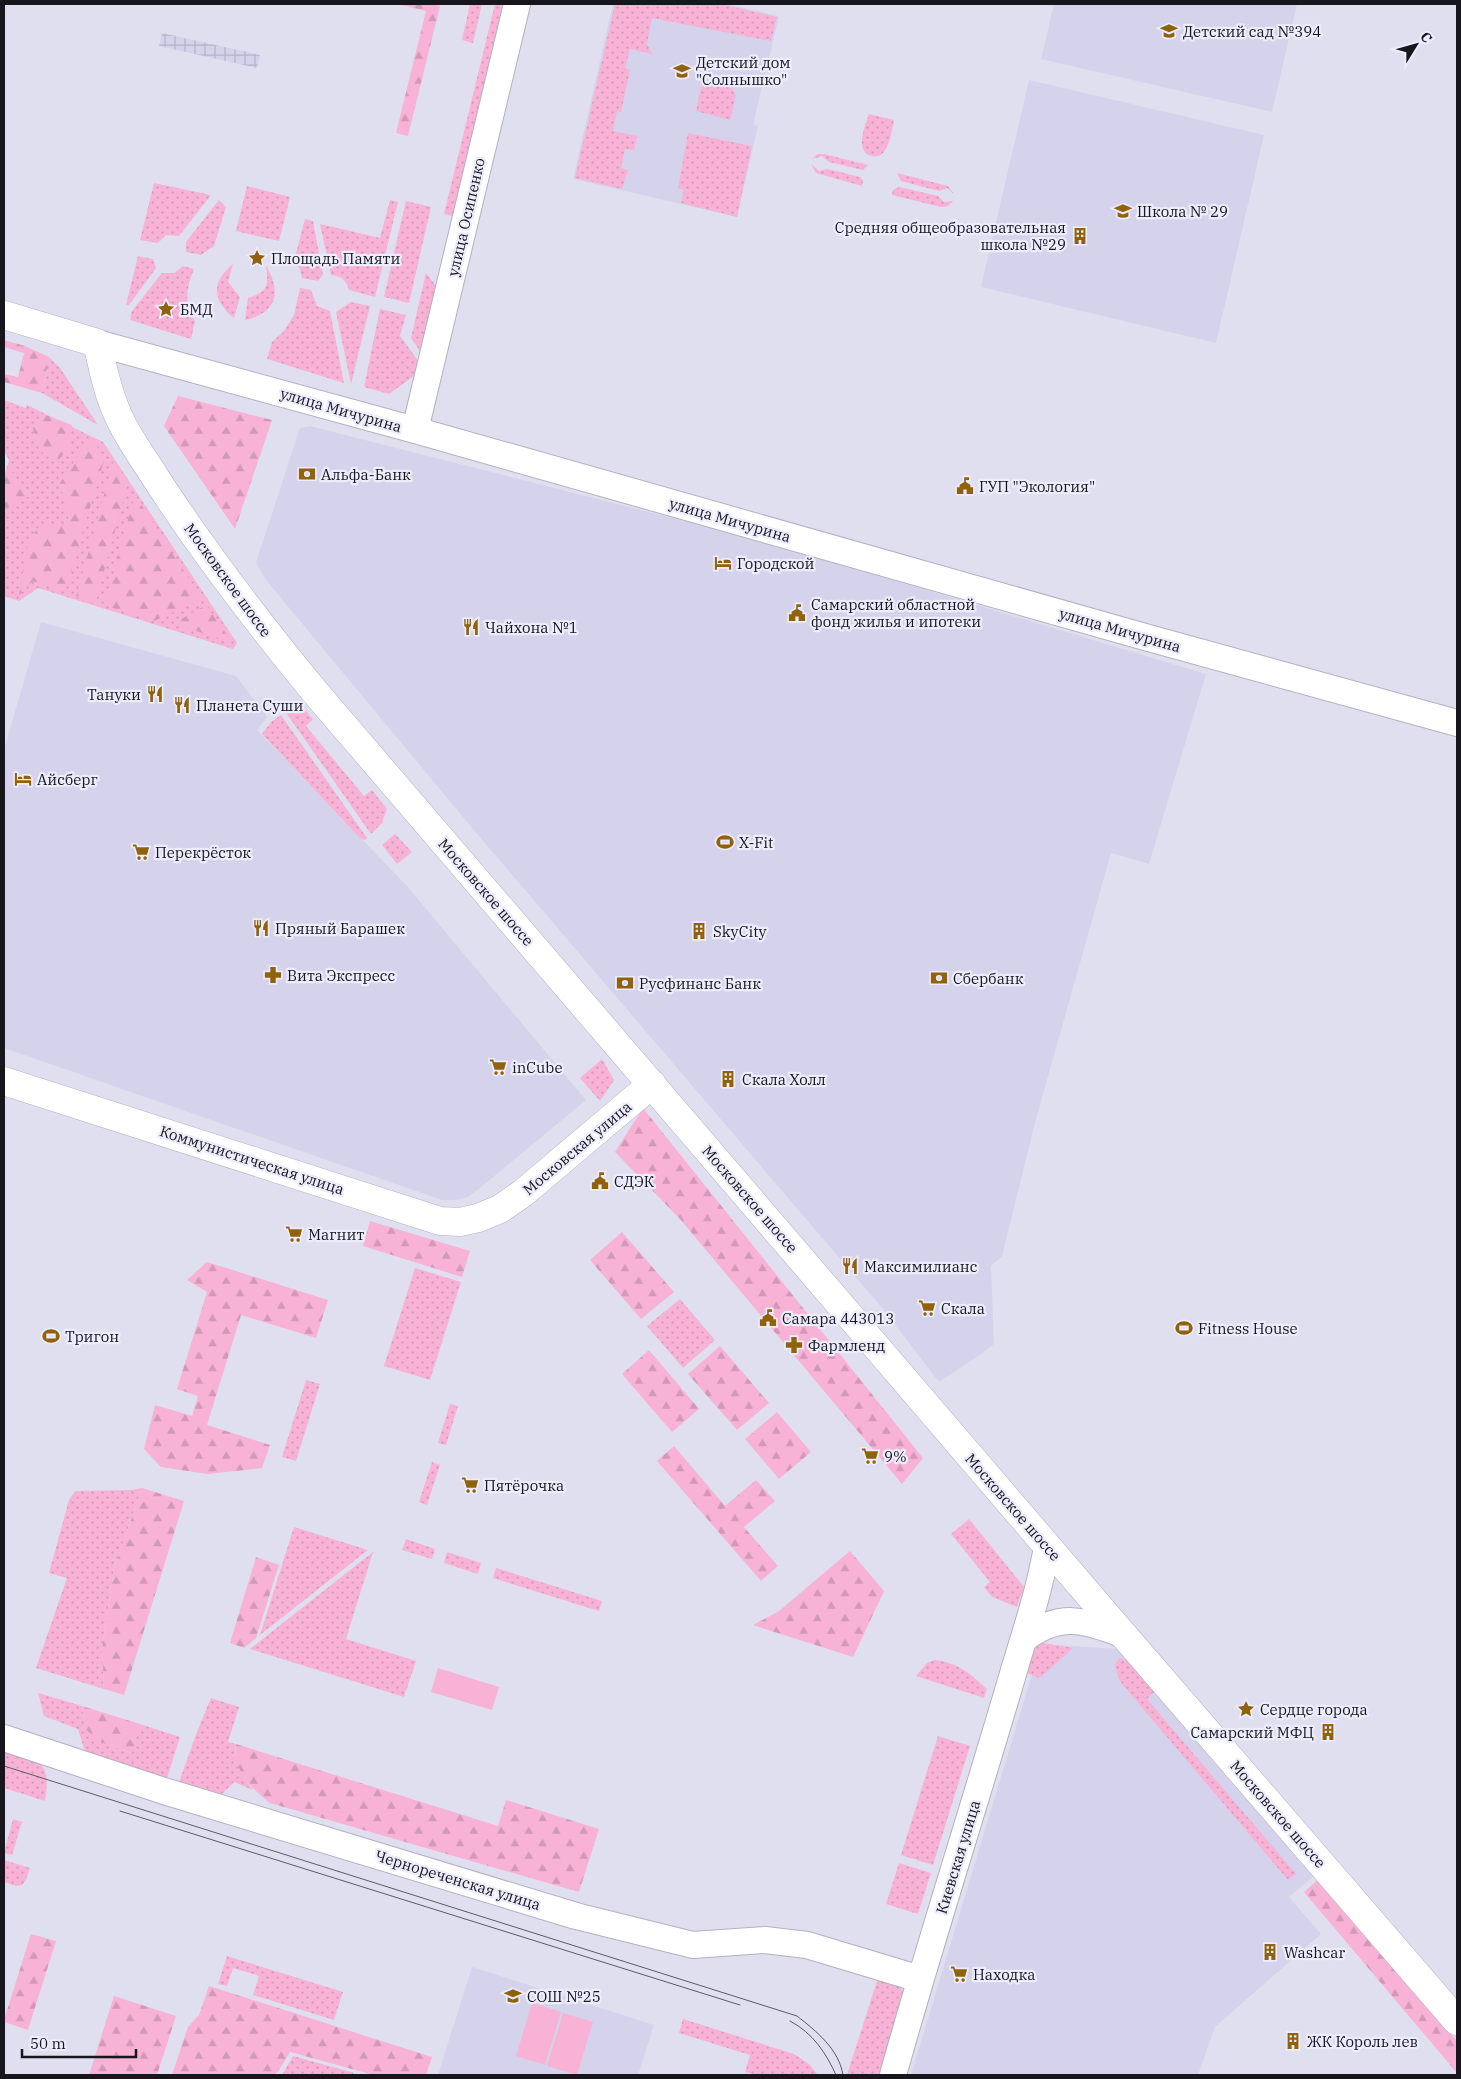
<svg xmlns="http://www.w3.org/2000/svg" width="1461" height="2079" font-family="'IBM Plex Serif',serif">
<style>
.built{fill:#d5d3eb}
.industrial{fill:url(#industrial-grid)}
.green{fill:url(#green-dots)}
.forest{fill:url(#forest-firs)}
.pitch{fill:#f7b2d5}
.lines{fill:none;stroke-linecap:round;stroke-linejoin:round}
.secondary-casing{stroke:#b3b1c1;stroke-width:28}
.primary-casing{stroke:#b3b1c1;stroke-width:29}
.secondary{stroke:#fff;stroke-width:26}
.primary{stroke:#fff;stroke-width:28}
.tram{stroke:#5b5a63;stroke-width:1}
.labels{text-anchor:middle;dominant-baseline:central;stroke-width:4.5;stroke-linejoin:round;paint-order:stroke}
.poi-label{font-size:15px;fill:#17161c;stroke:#edecfc;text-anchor:start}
.street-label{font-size:15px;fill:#17161c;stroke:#edecfc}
</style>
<defs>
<pattern id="industrial-grid" width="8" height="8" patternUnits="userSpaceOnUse" patternTransform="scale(1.25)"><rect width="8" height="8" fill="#d5d3eb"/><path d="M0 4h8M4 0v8" fill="none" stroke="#b6b4c9"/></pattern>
<pattern id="green-dots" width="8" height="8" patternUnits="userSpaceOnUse" patternTransform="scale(1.25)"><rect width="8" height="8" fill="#f7b2d5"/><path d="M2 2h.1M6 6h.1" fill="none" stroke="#d398b6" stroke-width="1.8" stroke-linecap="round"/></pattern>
<pattern id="forest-firs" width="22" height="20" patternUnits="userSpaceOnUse" patternTransform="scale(1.25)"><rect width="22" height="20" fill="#f7b2d5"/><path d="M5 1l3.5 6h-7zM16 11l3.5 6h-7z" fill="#d398b6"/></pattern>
</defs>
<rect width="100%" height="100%" fill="#e0dfef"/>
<!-- built -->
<path class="built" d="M613,4H726L779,16L753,125L758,126L737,217L573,179Z
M1054,4H1297L1272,112L1041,59Z
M1029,80L1264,135L1216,343L981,287Z
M310,426L767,542L1206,674L1149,864L1111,853L1036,1119L1002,1256L991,1266L994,1344L981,1354L939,1382L883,1309L478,835L266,580L256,562L300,428Z
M41,622L236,676L267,717L257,730L407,886L586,1100L480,1188L468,1197L455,1200H442L4,1048V750Z
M1041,1644L1119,1649L1316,1874L1289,1897L1321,1934L1215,2027L1198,2075H911Z
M472,1967L654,2025L638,2075H438Z"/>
<!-- industrial -->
<path class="industrial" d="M162,33L260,55L257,68L159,46Z"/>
<!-- green -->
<path class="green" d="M470,4H482L473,43L462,40Z
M495,4L511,8L460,218L444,214Z
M615,4H720L777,17L771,41L652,18L647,44L652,54L630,49L625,68L630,70L621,112L617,111L613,131L637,136L634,150L625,149L621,168L628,170L622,189L575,178Z
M720,81L731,88L736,95L730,120L696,111L701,87L711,82Z
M869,114L894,120C891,132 889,160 872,156C866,155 863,151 862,145C861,135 866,123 869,114Z
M688,133L752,146L737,217L681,203L684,190L678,188Z
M817,154H824L868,165L863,170L829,162L822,156L812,159Z
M811,164L819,171L827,169L860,177L863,181L862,186L816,173Z
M897,173L948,186L954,194L947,188L939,191L901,181Z
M154,183L211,195L179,236L166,235L158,243L140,240Z
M247,186L290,197L279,241L236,231Z
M899,187L938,196L944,202L953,201L948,206L941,207L892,195L893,190Z
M219,200L226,207L214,246L201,255L186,252V242Z
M390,200L398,202L375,297L349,290C346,279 341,276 331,275L320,224L380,238Z
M406,201L431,207L409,303L384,297Z
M305,219L313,221L323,275L318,281L302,278L300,269L294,261Z
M138,256L153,259L156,268L129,305H126Z
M233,264L228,282L240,297L234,318C212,300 211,282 233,264Z
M183,266L194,269C186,288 184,304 195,321L191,339L130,320L132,311L162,273H174Z
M266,266C282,292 277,313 245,320L248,298C268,292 269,285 266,266Z
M426,273L440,291L424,357L411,338Z
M300,288L311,290L317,306L330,311L344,383L267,359L272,342L284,331L294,315Z
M351,302L370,306L351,384L336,312Z
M380,309L406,315L400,336L419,362L418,373L389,394L364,387Z
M49,357L60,368L98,425L42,393Z
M4,400L26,408L27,405L103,442L237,643L233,649L38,588L19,601L4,596V477L9,460L4,451Z
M290,705C302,704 306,711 313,719L306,726L364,796L372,790L387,809L382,823L371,834L289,717L284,709Z
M281,715L367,838L365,840L360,838L262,734L271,722Z
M395,834L412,852L397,864L382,845Z
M602,1059L614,1080L600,1101L580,1078Z
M415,1268L461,1282L430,1380L384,1366Z
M680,1299L715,1340L683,1368L647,1326Z
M306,1380L320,1384L296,1461L282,1457Z
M450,1404L458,1406L446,1445L438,1443Z
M432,1462L440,1465L427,1505L419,1502Z
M142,1488L114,1569L102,1649L104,1689L36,1668L67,1578L49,1573L69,1500L75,1491L132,1490Z
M969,1519L1024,1587L1017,1607L992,1597L984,1587L990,1582L951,1534Z
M294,1527L368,1550L260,1635Z
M406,1539L435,1549L432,1559L402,1550Z
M373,1552L346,1639L416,1661L404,1697L250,1649Z
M447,1552L481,1563L478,1574L444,1563Z
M496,1568L602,1601L599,1611L493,1578Z
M1044,1643L1073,1648L1040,1678L1026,1673C1030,1661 1031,1647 1044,1643Z
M1120,1658L1128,1660L1155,1691L1147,1699L1296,1874L1288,1880L1122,1684C1118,1676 1111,1665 1120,1658Z
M934,1660C957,1662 971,1674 987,1689L984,1698L916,1676L927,1663Z
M38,1693L82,1706L85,1729L102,1742L131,1753L140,1724L180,1737L166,1781L86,1755L78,1729L44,1716Z
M211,1698L239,1707L228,1742L236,1744C233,1763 243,1776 253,1790L234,1782L219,1797L178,1785L197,1732Z
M938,1736L970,1746L933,1865L901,1855Z
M4,1748C38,1759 52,1760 45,1801L4,1788Z
M13,1819L22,1822L12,1855L4,1853Z
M4,1860L30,1868L26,1880L22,1885L16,1886L4,1882Z
M899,1863L931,1873L918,1914L886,1904Z
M227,1956L343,1992L334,2020L253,1995L259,1976L233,1968L227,1986L218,1984Z
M878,1978L898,1984L904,1993L881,2075H847Z
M683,2019L794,2054L809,2064L818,2075H756L745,2072L750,2055L679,2033Z
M293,2056L354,2073L353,2075H282Z"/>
<!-- forest -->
<path class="forest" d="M403,4H433L440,6L408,136L396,133L426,11L402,5Z
M4,340L25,346L49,357L42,393L4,382V374L18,377L24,353L4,347Z
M178,396L272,420L235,529L164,426Z
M43,414L72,425L69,449L58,460C37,454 38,447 33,428Z
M91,439L105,457L65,592L33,581L19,595L28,543L40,525L70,526L60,483L79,454Z
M114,459L128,483L95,604L76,597Z
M10,461L15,482L31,495L4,509V478Z
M135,495L202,599L154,621L104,605Z
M206,605L232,642L173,624Z
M643,1108L923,1458L902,1484L680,1219L615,1152Z
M370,1221L470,1251L462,1277L363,1246Z
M622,1232L674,1292L641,1319L590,1260Z
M207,1262L328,1300L316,1338L241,1315L207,1425L270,1445L262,1468L208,1474L161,1467L144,1449L155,1405L192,1416L198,1396L177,1389L207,1292L187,1280Z
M720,1346L769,1403L737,1430L688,1374Z
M649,1350L699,1409L672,1432L622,1374Z
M777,1412L811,1452L779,1479L745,1439Z
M674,1446L725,1506L756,1480L775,1501L744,1527L778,1566L761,1581L657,1461Z
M142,1488L184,1501L124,1695L104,1689L102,1649L114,1569Z
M850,1551L884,1591L853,1657L753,1625L779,1611Z
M256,1557L279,1565L256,1638L244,1648L230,1643Z
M82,1706L140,1724L132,1753L101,1742L85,1729Z
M236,1744L498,1826L506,1800L599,1829L579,1892L270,1803C251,1788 232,1770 236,1744Z
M1320,1878L1457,2041V2073L1304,1892Z
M31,1934L56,1941L28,2030L4,2022V2020Z
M209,1986L432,2057L426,2075H374L290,2052L278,2072L273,2075H172L188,2027L199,2015Z
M114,1996L176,2016L157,2075H89Z"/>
<!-- pitch -->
<path class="pitch" d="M438,1668L499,1687L492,1710L431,1692Z
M532,2003L561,2012L545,2065L516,2056Z
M563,2013L593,2022L577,2075L547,2066Z"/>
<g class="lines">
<!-- secondary casing -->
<g class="secondary-casing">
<path id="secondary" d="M97,343L415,430L1145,637L1457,723
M415,430L517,4
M1024,1639C1060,1612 1083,1620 1122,1634
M4,1738L164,1791L576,1916L693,1945L765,1940L807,1945L920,1979
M893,2075C931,1939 975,1804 1015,1667C1027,1627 1040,1588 1047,1547"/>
</g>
<!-- primary casing -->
<g class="primary-casing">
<path id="primary" d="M4,315L97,343C103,367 107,392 118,415C128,438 144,459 157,480C205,554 259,624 315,692L1108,1617L1457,2021
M4,1081L440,1221L460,1222L478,1218L500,1209L523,1193L652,1084"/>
</g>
<!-- secondary -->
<use href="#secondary" class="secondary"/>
<!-- primary -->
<use href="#primary" class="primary"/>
<!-- tram -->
<path class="tram" d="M4,1766L797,2016C816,2031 839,2049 843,2075
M120,1811L740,2005
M790,2021C813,2033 826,2053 836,2075"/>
</g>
<!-- icons -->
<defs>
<g id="school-bare" transform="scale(1.35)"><path d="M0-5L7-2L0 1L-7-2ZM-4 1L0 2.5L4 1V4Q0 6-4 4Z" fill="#90620c" stroke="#edecfc" stroke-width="2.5" paint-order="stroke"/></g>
<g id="building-bare" transform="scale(1.35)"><path d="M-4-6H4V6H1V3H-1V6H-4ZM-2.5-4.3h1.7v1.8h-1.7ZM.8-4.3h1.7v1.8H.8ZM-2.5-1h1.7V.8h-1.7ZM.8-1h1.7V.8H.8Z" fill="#90620c" stroke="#edecfc" stroke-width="2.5" paint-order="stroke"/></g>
<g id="sight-bare" transform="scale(1.35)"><path d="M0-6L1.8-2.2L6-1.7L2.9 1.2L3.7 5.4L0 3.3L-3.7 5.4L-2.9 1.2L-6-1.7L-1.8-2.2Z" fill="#90620c" stroke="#edecfc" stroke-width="2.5" paint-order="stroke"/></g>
<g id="bank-bare" transform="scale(1.35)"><path d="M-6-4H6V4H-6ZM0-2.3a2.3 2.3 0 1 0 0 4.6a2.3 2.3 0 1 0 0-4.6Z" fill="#90620c" stroke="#edecfc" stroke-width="2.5" paint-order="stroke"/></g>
<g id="civic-bare" transform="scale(1.35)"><path d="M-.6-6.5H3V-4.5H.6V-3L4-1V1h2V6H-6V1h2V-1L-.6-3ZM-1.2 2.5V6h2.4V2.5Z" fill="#90620c" stroke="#edecfc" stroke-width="2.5" paint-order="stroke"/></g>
<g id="hotel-bare" transform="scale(1.35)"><path d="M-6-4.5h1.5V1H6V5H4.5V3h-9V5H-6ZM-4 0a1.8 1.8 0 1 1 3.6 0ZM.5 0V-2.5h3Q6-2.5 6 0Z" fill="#90620c" stroke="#edecfc" stroke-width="2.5" paint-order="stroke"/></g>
<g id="restaurant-bare" transform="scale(1.35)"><path d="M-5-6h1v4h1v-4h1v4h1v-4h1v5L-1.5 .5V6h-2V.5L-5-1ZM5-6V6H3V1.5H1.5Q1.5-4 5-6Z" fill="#90620c" stroke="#edecfc" stroke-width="2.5" paint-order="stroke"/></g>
<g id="stadium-bare" transform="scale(1.35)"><path d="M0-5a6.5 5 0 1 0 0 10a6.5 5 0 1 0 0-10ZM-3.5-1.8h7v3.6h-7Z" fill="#90620c" stroke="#edecfc" stroke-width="2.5" paint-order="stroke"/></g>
<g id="supermarket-bare" transform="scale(1.35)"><path d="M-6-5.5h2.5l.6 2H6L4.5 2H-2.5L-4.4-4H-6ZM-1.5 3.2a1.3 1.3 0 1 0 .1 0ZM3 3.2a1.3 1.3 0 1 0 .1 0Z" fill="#90620c" stroke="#edecfc" stroke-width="2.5" paint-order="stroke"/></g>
<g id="pharmacy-bare" transform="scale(1.35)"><path d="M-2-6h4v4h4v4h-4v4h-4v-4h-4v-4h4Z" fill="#90620c" stroke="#edecfc" stroke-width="2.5" paint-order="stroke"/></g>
</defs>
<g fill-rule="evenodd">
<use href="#school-bare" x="1169" y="31"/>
<use href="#school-bare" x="682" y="71"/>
<use href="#school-bare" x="1123" y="211"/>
<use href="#building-bare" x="1080" y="236"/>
<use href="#sight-bare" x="257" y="258"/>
<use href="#sight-bare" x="166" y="309"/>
<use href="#bank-bare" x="307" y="474"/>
<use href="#civic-bare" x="965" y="486"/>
<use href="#hotel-bare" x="723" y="563"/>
<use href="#civic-bare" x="797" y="613"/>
<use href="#restaurant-bare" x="471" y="627"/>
<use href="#restaurant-bare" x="155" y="694"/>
<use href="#restaurant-bare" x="182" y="705"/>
<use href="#hotel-bare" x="23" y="779"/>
<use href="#stadium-bare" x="725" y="842"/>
<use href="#supermarket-bare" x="141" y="852"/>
<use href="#restaurant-bare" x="261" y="928"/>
<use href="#building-bare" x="699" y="931"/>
<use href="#pharmacy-bare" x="273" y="975"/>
<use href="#bank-bare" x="939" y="978"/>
<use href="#bank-bare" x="625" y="983"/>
<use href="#supermarket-bare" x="498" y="1067"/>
<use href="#building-bare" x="728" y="1079"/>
<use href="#civic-bare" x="600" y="1181"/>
<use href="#supermarket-bare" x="294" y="1234"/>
<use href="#restaurant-bare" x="850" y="1266"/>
<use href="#supermarket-bare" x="927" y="1308"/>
<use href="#civic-bare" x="768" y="1318"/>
<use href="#stadium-bare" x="1184" y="1328"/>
<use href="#stadium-bare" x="51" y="1336"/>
<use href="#pharmacy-bare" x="794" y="1345"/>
<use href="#supermarket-bare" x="870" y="1456"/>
<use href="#supermarket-bare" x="470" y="1485"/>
<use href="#sight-bare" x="1246" y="1709"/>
<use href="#building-bare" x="1328" y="1732"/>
<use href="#building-bare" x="1270" y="1952"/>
<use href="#supermarket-bare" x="959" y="1974"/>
<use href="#school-bare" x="513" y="1996"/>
<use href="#building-bare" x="1293" y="2041"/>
</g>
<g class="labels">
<!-- poi labels -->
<g class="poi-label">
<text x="1183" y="31">Детский сад №394</text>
<text x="696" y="62">Детский дом<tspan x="696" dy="17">"Солнышко"</tspan></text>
<text x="1137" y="211">Школа № 29</text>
<text x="1066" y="227" text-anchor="end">Средняя общеобразовательная<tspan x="1066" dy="17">школа №29</tspan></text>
<text x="271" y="258">Площадь Памяти</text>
<text x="180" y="309">БМД</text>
<text x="321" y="474">Альфа-Банк</text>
<text x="979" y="486">ГУП "Экология"</text>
<text x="737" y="563">Городской</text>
<text x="811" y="604">Самарский областной<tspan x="811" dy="17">фонд жилья и ипотеки</tspan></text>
<text x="485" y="627">Чайхона №1</text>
<text x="141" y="694" text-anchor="end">Тануки</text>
<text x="196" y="705">Планета Суши</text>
<text x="37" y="779">Айсберг</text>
<text x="739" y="842">X-Fit</text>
<text x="155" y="852">Перекрёсток</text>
<text x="275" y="928">Пряный Барашек</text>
<text x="713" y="931">SkyCity</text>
<text x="287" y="975">Вита Экспресс</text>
<text x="953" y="978">Сбербанк</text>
<text x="639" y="983">Русфинанс Банк</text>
<text x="512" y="1067">inCube</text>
<text x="742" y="1079">Скала Холл</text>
<text x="614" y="1181">СДЭК</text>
<text x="308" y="1234">Магнит</text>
<text x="864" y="1266">Максимилианс</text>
<text x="941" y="1308">Скала</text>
<text x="782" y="1318">Самара 443013</text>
<text x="1198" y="1328">Fitness House</text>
<text x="65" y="1336">Тригон</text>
<text x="808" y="1345">Фармленд</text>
<text x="884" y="1456">9%</text>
<text x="484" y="1485">Пятёрочка</text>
<text x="1260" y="1709">Сердце города</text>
<text x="1314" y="1732" text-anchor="end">Самарский МФЦ</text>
<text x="1284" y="1952">Washcar</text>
<text x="973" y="1974">Находка</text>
<text x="527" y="1996">СОШ №25</text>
<text x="1307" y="2041">ЖК Король лев</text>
</g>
<!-- street labels -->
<g class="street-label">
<text transform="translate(466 217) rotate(-77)">улица Осипенко</text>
<text transform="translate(341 410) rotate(16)">улица Мичурина</text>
<text transform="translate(730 520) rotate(16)">улица Мичурина</text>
<text transform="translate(228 580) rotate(54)">Московское шоссе</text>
<text transform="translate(1120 630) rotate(16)">улица Мичурина</text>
<text transform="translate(486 892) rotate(49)">Московское шоссе</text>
<text transform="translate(577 1148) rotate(-40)">Московская улица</text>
<text transform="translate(252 1160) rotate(18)">Коммунистическая улица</text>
<text transform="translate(750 1199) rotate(49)">Московское шоссе</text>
<text transform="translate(1013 1507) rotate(49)">Московское шоссе</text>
<text transform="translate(1278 1814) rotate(49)">Московское шоссе</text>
<text transform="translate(958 1857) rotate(-73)">Киевская улица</text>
<text transform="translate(458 1880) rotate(17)">Чернореченская улица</text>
</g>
</g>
<!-- border -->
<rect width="1461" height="2079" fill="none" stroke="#17161c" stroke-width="10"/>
<!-- north arrow -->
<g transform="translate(1416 45) rotate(53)" stroke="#edecfc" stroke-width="4" paint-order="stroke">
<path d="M0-4L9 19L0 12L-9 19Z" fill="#17161c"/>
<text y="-8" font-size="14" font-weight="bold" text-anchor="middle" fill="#17161c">С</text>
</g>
<!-- scale -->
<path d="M22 2049v8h114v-8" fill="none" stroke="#17161c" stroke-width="2.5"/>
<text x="30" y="2049" font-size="15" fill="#17161c" stroke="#edecfc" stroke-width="4" paint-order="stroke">50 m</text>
</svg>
